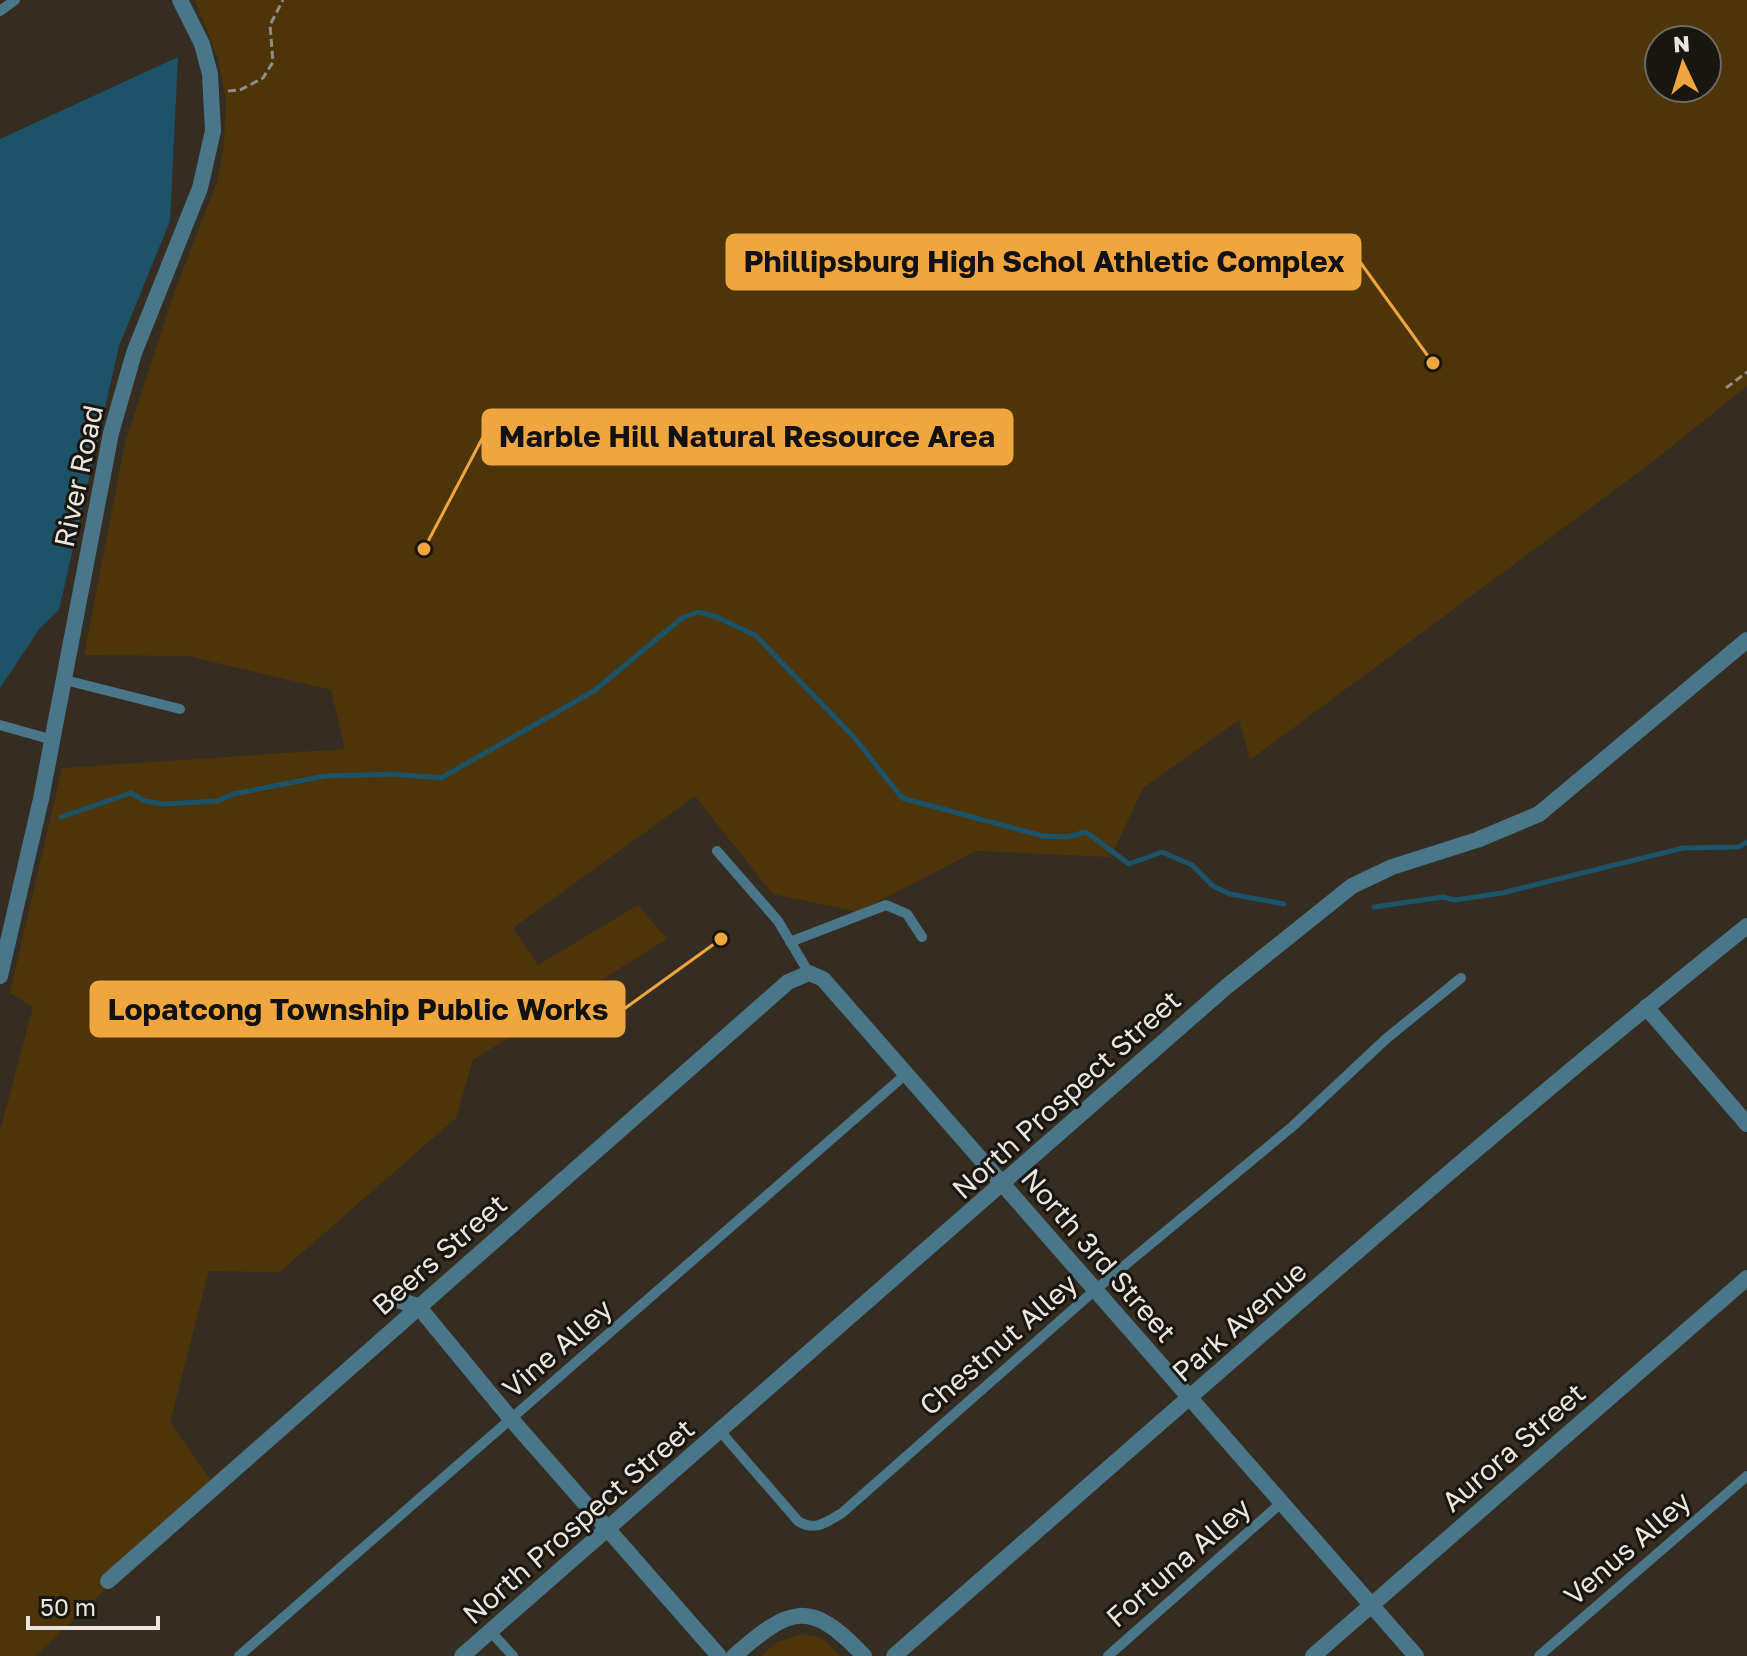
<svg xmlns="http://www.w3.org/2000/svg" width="1747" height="1656" font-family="'Golos Text',sans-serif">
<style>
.green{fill:#4d3509;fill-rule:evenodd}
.water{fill:#1c5369}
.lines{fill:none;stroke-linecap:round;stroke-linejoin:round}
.stream{stroke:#1c5369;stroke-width:5}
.path{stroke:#938c82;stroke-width:3;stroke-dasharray:8 4;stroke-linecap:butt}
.service{stroke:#497689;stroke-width:10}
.minor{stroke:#497689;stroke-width:16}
.tertiary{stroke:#497689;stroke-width:16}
.labels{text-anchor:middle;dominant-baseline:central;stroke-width:6;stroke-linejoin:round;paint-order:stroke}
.street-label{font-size:28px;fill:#eae5dd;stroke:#191610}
.leader{fill:none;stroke:#f0a63f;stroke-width:3}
.callout-dot{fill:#f0a63f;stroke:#191610;stroke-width:3}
.callout{fill:#f0a63f;stroke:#f0a63f;stroke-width:3}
.callout-label{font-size:30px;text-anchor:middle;font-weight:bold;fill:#111}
</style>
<rect width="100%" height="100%" fill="#352d21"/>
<!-- green -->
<path class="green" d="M195,0H1747V386L1651,463L1250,760L1239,720L1143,788L1111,857L976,851L858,912L773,894L695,796L513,928L538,965L638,905L667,939L473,1060L456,1118L280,1272L209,1271L170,1422L215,1486L35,1656H0V1131L33,1007L10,993L62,768L345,749L331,690L188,656L84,655L125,443L174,293L217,182L224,144L226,101L218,58ZM1659,40H1707V88H1659Z
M802,1634L822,1638L840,1656H761L777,1642Z"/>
<!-- water -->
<path class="water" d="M178,57L170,221L119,346L59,610L40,628L0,688V139Z"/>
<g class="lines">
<!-- stream -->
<path class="stream" d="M61,817L131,793L145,801L163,804L218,801L233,794L325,776L393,774L441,778L594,691L682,618L698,612L714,616L755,635L853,736L902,798L1043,836L1067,837L1086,832L1129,864L1162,852L1192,865L1213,886L1230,894L1284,904
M1374,907L1443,897L1455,900L1502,893L1683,848L1739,847L1747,842"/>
<!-- path -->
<path class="path" d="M228,91L240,90L263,78L273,62L270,25L283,0
M1726,388L1747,372"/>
<!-- service -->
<path class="service" d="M0,11L15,0
M65,680L180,709
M0,725L53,740
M717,851L778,921L809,973
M790,942L886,905L907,914L922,937
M720,1431L798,1521C815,1532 827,1522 842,1513L1095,1290L1293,1126L1387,1038L1461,978
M490,1631L513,1656
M239,1656L906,1074
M1108,1656L1281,1503
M1539,1656L1747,1476"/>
<!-- minor -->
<path class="minor" d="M1646,1007L1747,1124
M397,1300L418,1306L511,1419L719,1656
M108,1581L788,982L809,973L823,979L1416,1656
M462,1656L1226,987L1352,886L1392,867L1477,840L1539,814L1747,640
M734,1656C790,1607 810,1598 864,1656
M894,1656C1176,1410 1455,1160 1747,926
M1313,1656L1747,1278"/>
<!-- tertiary -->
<path class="tertiary" d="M0,976L41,799L111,433L134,353L200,188L213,131L210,74L202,44L180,0"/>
</g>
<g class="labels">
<!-- street labels -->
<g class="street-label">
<text transform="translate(78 476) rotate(-78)">River Road</text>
<text transform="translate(1066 1094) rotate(-42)">North Prospect Street</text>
<text transform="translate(439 1254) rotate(-41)">Beers Street</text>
<text transform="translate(1099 1255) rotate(49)">North 3rd Street</text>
<text transform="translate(1239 1321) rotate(-41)">Park Avenue</text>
<text transform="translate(998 1344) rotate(-41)">Chestnut Alley</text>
<text transform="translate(557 1348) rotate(-41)">Vine Alley</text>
<text transform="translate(1513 1447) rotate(-41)">Aurora Street</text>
<text transform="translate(578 1521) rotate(-41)">North Prospect Street</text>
<text transform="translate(1627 1548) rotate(-41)">Venus Alley</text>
<text transform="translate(1178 1562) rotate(-41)">Fortuna Alley</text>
</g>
</g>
<!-- callouts -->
<path class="leader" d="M1433 363L1360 262M424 549L483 437M721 939L624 1009"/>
<g class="callout-dot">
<circle cx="1433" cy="363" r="8"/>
<circle cx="424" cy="549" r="8"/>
<circle cx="721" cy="939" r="8"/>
</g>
<g class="callout">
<rect x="727" y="235" width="633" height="54" rx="8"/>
<rect x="483" y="410" width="529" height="54" rx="8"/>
<rect x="91" y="982" width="533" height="54" rx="8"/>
</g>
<g class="callout-label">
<text x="1044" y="272">Phillipsburg High Schol Athletic Complex</text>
<text x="747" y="447">Marble Hill Natural Resource Area</text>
<text x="358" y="1020">Lopatcong Township Public Works</text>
</g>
<!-- north arrow -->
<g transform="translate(1683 64) rotate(356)"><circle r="38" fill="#191610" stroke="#6d6962" stroke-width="2"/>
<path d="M0-6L14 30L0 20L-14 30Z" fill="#f0a63f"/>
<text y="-12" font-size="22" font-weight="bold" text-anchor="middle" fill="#eae5dd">N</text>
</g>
<!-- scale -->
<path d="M28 1616v12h130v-12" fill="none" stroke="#eae5dd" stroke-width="4"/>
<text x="40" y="1616" font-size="24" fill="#eae5dd" stroke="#191610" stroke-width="6" paint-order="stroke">50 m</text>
</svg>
